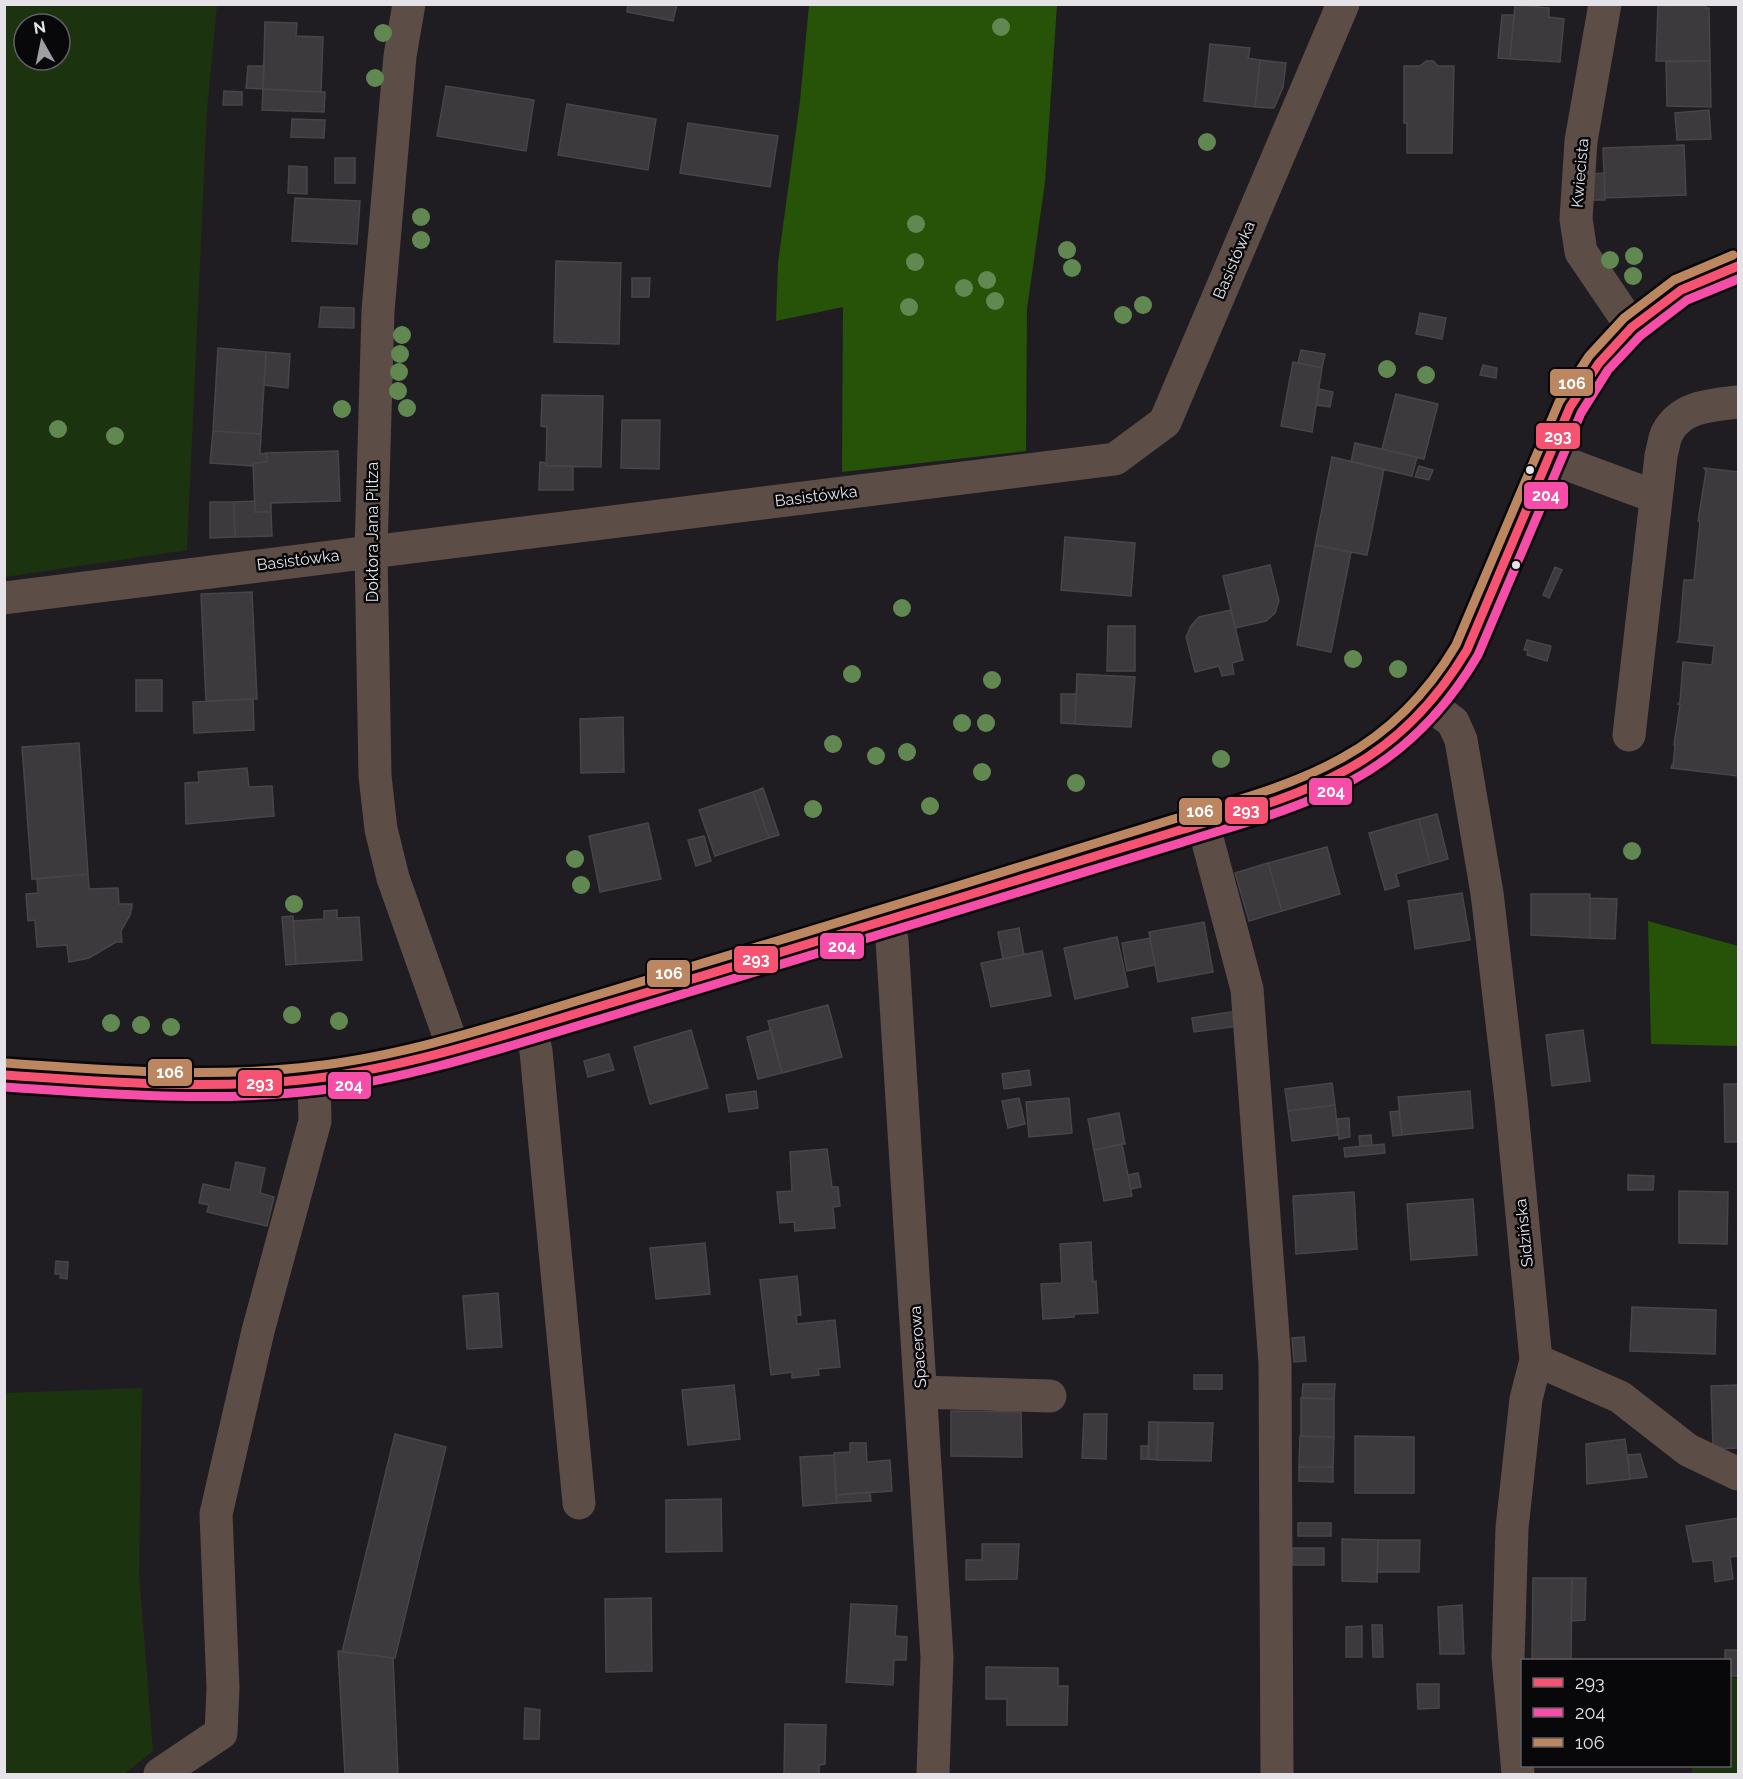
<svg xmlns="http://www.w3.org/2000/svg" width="1743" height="1779" font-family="Raleway,sans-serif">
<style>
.green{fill:#1c3310;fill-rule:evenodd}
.forest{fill:#265307}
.building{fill:#3d3a3d;stroke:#484548;stroke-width:1.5}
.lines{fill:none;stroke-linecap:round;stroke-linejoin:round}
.minor{stroke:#5c4e46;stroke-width:33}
.bus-1-casing{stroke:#08070a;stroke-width:14}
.bus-2-casing{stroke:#08070a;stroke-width:14}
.bus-3-casing{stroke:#08070a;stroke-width:14}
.bus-1{stroke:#f65372;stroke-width:9}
.bus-2{stroke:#f54da8;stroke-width:9}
.bus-3{stroke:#bb8660;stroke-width:9}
.tree{fill:#618851}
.bus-dot{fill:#e5e3e7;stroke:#08070a;stroke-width:2}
.labels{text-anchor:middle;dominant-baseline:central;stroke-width:5;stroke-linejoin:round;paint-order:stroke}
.street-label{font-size:16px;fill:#e5e3e7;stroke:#08070a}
.line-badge{stroke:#08070a;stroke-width:2}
.badge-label{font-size:16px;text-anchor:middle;font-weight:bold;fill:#fff}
</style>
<rect width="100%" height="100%" fill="#1f1d22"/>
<!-- green -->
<path class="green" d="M4,5H217L207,110L187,550L5,577ZM24,24H60V60H24Z
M142,1388L139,1573L153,1751L124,1774H5V1393Z
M1730,1678H1738V1774H1692V1766H1730Z"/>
<!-- forest -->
<path class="forest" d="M809,5H1057L1045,182L1027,309L1026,451L842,472L843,307L776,321L778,263L800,101Z
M1648,921L1738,946V1046L1651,1044Z"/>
<!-- building -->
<path class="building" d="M628,4H677L673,21L627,12Z
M1672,4H1706V8H1709L1710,61H1656L1658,5L1672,6Z
M1515,5L1549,8V17L1564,19L1560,62L1510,59Z
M1502,15H1514L1510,59L1498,58Z
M265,22L297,23L296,36L323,37L321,92L263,89Z
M1210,44L1250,48L1248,58L1260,60L1255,107L1204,101Z
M1260,60L1286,63L1283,87L1274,108L1255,107Z
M1426,61H1433L1438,66H1454L1452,153H1407V123H1404V66H1420Z
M1710,61L1711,107L1667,106L1666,62Z
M248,66H264L263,89L246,88Z
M446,86L534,100L526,151L437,136Z
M263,89L325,92L324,112L262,110Z
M224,91L242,92V105H223Z
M567,104L656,119L648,170L558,155Z
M1709,110L1711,139L1677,140L1675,113Z
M292,119L325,120L324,138L291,137Z
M688,123L778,136L770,187L680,173Z
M1684,145L1686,195L1605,198L1603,148Z
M335,158H355V183H335Z
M289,166L307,167V194L288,193Z
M1604,173L1605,200H1593V174Z
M295,198L360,201L357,244L292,241Z
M556,261L621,263L619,344L554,342Z
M632,278H650L649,297H632Z
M321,307L354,308V328L319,327Z
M1420,313L1446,318L1442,339L1416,334Z
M218,348L266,352L261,434L213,431Z
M1301,350L1325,354L1322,368L1298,363Z
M266,352L290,354L288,388L264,385Z
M1293,362L1322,368L1312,432L1281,426Z
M1483,365L1497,368L1496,378L1480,375Z
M1319,389L1333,392L1330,407L1316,405Z
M1396,394L1438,404L1424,459L1382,449Z
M542,395L603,396L601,467L546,466L547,427L541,426Z
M622,420H660L659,469L621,468Z
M213,431L261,434L260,454L266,453L267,462L253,463V466L210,463Z
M1355,443L1417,457L1412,476L1351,462Z
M338,451L340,501L271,503V512H255L253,463L267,462L266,453Z
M1332,457L1384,469L1367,555L1315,545Z
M540,462L546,463V466H573V490H539Z
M1419,466L1433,470L1429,480L1415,477Z
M1704,468L1738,472V776L1671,768L1672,765L1673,766L1675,745H1674L1680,705L1678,704L1680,702L1683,662L1712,665L1714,646L1677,642L1679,640L1684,580H1694L1700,522L1698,521L1706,471Z
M255,501V512H271L272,536L235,537L234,502Z
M210,502H234L235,537L210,538Z
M1065,537L1135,543L1131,596L1061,590Z
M1315,545L1351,552L1331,652L1297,645Z
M1270,565L1279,601L1275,613L1266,621L1235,628L1223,576Z
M1555,567L1562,570L1549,598L1543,595Z
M252,592L257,699L206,701L201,594Z
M1231,610L1243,660L1232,663L1234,674L1222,676L1219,666L1195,672L1186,637L1191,626L1199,617Z
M1108,626H1135V671H1107Z
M1527,640L1551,646L1547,661L1527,655L1528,650H1524Z
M1077,674L1135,677L1131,727L1075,724Z
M136,680H162V711H136Z
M1061,694H1076L1075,724L1061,723Z
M253,699L254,730L194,733L193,702Z
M623,717L624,772L581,773L580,719Z
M79,743L88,874L32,879L22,747Z
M247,768L249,787L272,786L274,816L186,824L185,783L199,782L198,772Z
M763,788L779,835L769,838L753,792Z
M753,792L769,838L715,856L699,810Z
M1437,814L1448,859L1430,864L1419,819Z
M1419,819L1430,864L1396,874L1399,886L1385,890L1369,833Z
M648,823L661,879L600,892L589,836Z
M704,836L711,861L696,866L688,840Z
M1327,847L1340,894L1282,911L1268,863Z
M1268,863L1282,911L1249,921L1235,873Z
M88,874L89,889L118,888L119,904H132V907L130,915L121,931L122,942H116L89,958L69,962L67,945L37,947L35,920L28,921L26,894L38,893L37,879Z
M1462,893L1470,940L1415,949L1408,901Z
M1531,894H1590V938L1531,935Z
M1590,898L1617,899L1615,939L1590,938Z
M337,910V918L359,917L362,960L296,964L293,921L324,919V911Z
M293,916L296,964L286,965L282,917Z
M1204,922L1213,972L1158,982L1149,932Z
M1019,928L1024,955L1003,959L998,932Z
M1117,937L1128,987L1075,999L1064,948Z
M1150,938L1155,965L1127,971L1122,943Z
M1042,951L1051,996L991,1007L981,963Z
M828,1005L842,1057L782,1073L768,1021Z
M1237,1011L1238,1026L1194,1032L1192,1018Z
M691,1030L708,1088L650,1104L634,1047Z
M771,1030L782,1073L758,1079L747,1037Z
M1583,1030L1590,1081L1552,1086L1546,1035Z
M609,1054L614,1070L588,1077L584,1061Z
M1029,1070L1031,1085L1004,1089L1002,1074Z
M1332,1083L1335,1105L1288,1111L1285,1089Z
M1724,1084H1738V1142H1725Z
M756,1091L758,1108L729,1112L726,1095Z
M1470,1091L1473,1128L1402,1135L1398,1097Z
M1019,1098L1025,1124L1008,1128L1002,1101Z
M1069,1098L1072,1133L1029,1137L1026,1102Z
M1335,1105L1338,1135L1292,1141L1288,1111Z
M1399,1111L1402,1135L1393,1136L1390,1112Z
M1119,1113L1125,1144L1094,1150L1088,1119Z
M1349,1118L1350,1137L1339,1139L1337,1119Z
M1371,1135L1372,1145L1360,1146L1359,1136Z
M1122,1144L1132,1196L1104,1201L1094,1150Z
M1384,1144L1385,1153L1345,1157L1344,1148Z
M827,1149L832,1187H838L840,1206L833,1207L835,1228L795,1231L794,1222L780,1223L777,1192L792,1191L790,1152Z
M236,1162L265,1168L260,1193L274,1197L267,1226L207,1212L209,1205L199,1203L203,1184L230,1190Z
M1138,1173L1141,1187L1131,1189L1128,1175Z
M1628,1175L1654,1176L1653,1190H1628Z
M1679,1191L1728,1192L1727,1244L1679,1243Z
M1354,1192L1357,1249L1296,1254L1293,1196Z
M1473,1199L1477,1255L1411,1260L1407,1204Z
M1091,1242L1093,1282L1096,1281L1098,1313L1074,1314V1317L1043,1319L1041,1284L1062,1283L1060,1244Z
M705,1243L710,1294L656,1299L650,1248Z
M56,1261L68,1262L67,1279L60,1278L61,1274H55Z
M797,1276L801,1315H796L797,1324L835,1320L840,1367L818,1369L819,1375L792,1378V1372L771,1375L760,1280Z
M498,1293L502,1347L467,1349L463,1296Z
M1632,1307L1716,1310L1715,1354L1630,1351Z
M1304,1337L1306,1361L1294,1362L1292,1338Z
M1194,1375H1222V1389H1194Z
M1303,1384H1335L1334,1399L1302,1398Z
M734,1385L740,1439L688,1445L682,1390Z
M1738,1385V1448L1713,1449L1711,1386Z
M1301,1398L1334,1399V1437L1301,1436Z
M951,1411L1021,1412L1022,1457L951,1456Z
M1084,1414H1107L1106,1459L1082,1458Z
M1149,1422H1158L1157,1460L1148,1459Z
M1158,1422L1213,1423L1211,1461L1157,1460Z
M395,1434L446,1447L395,1658L342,1652Z
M1300,1436L1334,1437L1333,1467H1299Z
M1355,1436L1414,1437V1493H1355Z
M1625,1439L1630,1479L1587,1484L1586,1444Z
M850,1443H866L867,1462L890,1460L892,1491L836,1495L834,1453L850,1452Z
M1141,1446H1149L1148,1459H1141Z
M1640,1454L1647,1477L1630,1479L1628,1455Z
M834,1455L837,1503L803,1506L800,1457Z
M1299,1467H1333V1482L1299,1481Z
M870,1492L871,1501L837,1503L836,1495Z
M721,1499L722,1551L666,1552V1500Z
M1738,1518V1556L1730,1557L1733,1579L1715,1582L1713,1560L1693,1562L1686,1526Z
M1298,1523H1331V1536H1298Z
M1342,1539L1378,1540L1377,1582L1342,1581Z
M1378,1540H1420L1419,1572H1377Z
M982,1544H1019L1017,1579L966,1580V1560H982Z
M1292,1548H1324V1565H1292Z
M1533,1578H1572L1571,1660H1532Z
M1572,1578H1586L1585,1620L1571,1621Z
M651,1598L652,1671L606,1672L605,1599Z
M851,1604L897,1606L895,1636L907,1637L906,1660H894L893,1685L846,1682Z
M1462,1605L1464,1654H1440L1438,1607Z
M1372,1625H1382L1383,1657H1373Z
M1362,1626V1657H1346V1627Z
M1725,1650H1738V1676H1730V1660H1725Z
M338,1651L393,1658L398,1774H345Z
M986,1667L1058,1668V1686H1068L1067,1725H1007V1699H986Z
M1417,1684H1439V1708L1418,1709Z
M525,1708L540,1710L539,1739H524Z
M785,1724L826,1725L825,1764L819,1765V1774H784Z"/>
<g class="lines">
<!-- minor -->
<path class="minor" d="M409,4L400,56L378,311L371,551L375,776L381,829L393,878L454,1050
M1605,4L1581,141L1576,219L1581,252L1632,327
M1548,457L1656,497
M4,598L1115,459L1165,422L1343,4
M1430,705L1453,722L1461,740L1487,893L1511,1100L1536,1360L1526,1399L1512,1528L1508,1657L1518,1774
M1629,735L1661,456C1663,449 1664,439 1667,433C1681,406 1712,405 1738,402
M1203,823L1247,989L1275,1363L1277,1774
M886,921L892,940L937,1657L933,1774
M530,1027L536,1051L579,1503
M4,1075C108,1082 214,1092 318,1078C406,1067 491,1039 576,1014C704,976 832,937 959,898C1032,876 1104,854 1177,831C1233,814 1293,798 1346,770C1398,741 1438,702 1467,650L1570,407L1599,363L1632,327L1681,290L1738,266
M1536,1360L1620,1397L1688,1450L1738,1474
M921,1392L1050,1396
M160,1774L221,1733L223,1688L216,1514L258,1331L315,1121L314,1079"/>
<!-- bus-1 casing -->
<g class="bus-1-casing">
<path id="bus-1" d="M4,1075C109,1082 214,1091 318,1078C411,1066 501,1036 591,1009C714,973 837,935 959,898C1032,876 1104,853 1177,831C1234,814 1293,799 1346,770C1398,742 1437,700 1467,650L1570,407L1599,363L1632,327L1681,290L1738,266"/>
</g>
<!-- bus-2 casing -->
<g class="bus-2-casing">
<path id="bus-2" d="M4,1087C110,1094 216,1103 321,1090C415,1077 506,1047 597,1020C718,984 839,947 960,910C1033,888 1106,865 1180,843C1237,825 1297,810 1351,781C1405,752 1447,708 1478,655L1581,413L1608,370L1640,336L1687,300L1738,279"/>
</g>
<!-- bus-3 casing -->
<g class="bus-3-casing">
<path id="bus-3" d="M5,1063C108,1070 212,1079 315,1066C408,1055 497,1025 587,998C708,962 830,925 951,888C1026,865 1100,842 1174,819C1231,802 1290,787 1342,758C1391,731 1428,692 1456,645L1559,402L1589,356L1624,318L1674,280L1733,255"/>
</g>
<!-- bus-1 -->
<use href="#bus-1" class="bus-1"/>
<!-- bus-2 -->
<use href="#bus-2" class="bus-2"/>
<!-- bus-3 -->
<use href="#bus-3" class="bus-3"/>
</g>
<!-- trees -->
<g class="tree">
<circle cx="1001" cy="27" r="9"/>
<circle cx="383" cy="33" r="9"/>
<circle cx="375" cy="78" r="9"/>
<circle cx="1207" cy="142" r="9"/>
<circle cx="421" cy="217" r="9"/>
<circle cx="916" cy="224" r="9"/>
<circle cx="421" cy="240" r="9"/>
<circle cx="1067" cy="250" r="9"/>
<circle cx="1634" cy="256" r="9"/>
<circle cx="1610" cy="260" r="9"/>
<circle cx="915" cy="262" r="9"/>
<circle cx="1072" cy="268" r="9"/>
<circle cx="1633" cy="276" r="9"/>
<circle cx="987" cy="280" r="9"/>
<circle cx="964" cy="288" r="9"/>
<circle cx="995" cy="301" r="9"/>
<circle cx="1143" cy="305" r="9"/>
<circle cx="909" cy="307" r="9"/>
<circle cx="1123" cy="315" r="9"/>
<circle cx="402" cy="335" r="9"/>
<circle cx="400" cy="354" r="9"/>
<circle cx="1387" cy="369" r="9"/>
<circle cx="399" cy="372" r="9"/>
<circle cx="1426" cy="375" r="9"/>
<circle cx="398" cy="391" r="9"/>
<circle cx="407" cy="408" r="9"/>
<circle cx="342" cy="409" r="9"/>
<circle cx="58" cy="429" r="9"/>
<circle cx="115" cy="436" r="9"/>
<circle cx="902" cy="608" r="9"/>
<circle cx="1353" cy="659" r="9"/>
<circle cx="1398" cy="669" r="9"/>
<circle cx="852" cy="674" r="9"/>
<circle cx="992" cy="680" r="9"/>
<circle cx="962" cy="723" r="9"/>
<circle cx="986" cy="723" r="9"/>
<circle cx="833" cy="744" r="9"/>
<circle cx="907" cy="752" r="9"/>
<circle cx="876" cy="756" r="9"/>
<circle cx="1221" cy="759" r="9"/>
<circle cx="982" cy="772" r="9"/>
<circle cx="1076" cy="783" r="9"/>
<circle cx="930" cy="806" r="9"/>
<circle cx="813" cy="809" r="9"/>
<circle cx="1632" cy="851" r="9"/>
<circle cx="575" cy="859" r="9"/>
<circle cx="581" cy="885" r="9"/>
<circle cx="294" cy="904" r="9"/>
<circle cx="292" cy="1015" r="9"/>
<circle cx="339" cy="1021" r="9"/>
<circle cx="111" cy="1023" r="9"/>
<circle cx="141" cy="1025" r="9"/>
<circle cx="171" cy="1027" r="9"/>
</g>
<!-- markers -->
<g class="bus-dot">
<circle cx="1530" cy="470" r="5"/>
<circle cx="1516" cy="565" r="5"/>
</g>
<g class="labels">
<!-- street labels -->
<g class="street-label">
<text transform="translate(1580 173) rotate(-85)">Kwiecista</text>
<text transform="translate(1234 260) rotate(-67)">Basistówka</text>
<text transform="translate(816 496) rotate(-7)">Basistówka</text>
<text transform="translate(372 532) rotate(-90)">Doktora Jana Piltza</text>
<text transform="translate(298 560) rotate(-7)">Basistówka</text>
<text transform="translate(1524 1233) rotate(-96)">Sidzińska</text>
<text transform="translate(918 1347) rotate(-94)">Spacerowa</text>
</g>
</g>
<g class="line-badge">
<rect x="1549" y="368" width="45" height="29" rx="6" fill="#bb8660"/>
<rect x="1535" y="422" width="46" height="28" rx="6" fill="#f65372"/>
<rect x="1523" y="481" width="46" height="29" rx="6" fill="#f54da8"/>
<rect x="1308" y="777" width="45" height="29" rx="6" fill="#f54da8"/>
<rect x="1224" y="796" width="45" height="29" rx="6" fill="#f65372"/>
<rect x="1178" y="797" width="45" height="29" rx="6" fill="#bb8660"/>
<rect x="819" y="932" width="46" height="28" rx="6" fill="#f54da8"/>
<rect x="733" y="945" width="46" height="29" rx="6" fill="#f65372"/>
<rect x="646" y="959" width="45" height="29" rx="6" fill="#bb8660"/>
<rect x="147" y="1058" width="46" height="29" rx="6" fill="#bb8660"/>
<rect x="237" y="1069" width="46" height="28" rx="6" fill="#f65372"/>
<rect x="327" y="1071" width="45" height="29" rx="6" fill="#f54da8"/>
</g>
<g class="badge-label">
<text x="1572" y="389">106</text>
<text x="1558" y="442">293</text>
<text x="1546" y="501">204</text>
<text x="1331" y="797">204</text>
<text x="1246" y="816">293</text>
<text x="1200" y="817">106</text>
<text x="842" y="952">204</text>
<text x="756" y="965">293</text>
<text x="669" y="979">106</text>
<text x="170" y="1078">106</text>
<text x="260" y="1089">293</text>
<text x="349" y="1091">204</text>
</g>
<!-- border -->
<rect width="1743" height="1779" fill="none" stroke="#e5e3e7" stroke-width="12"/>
<!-- legend -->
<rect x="1521" y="1659" width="210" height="108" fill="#08070a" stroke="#605f62" stroke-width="1.5"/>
<rect x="1533" y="1678" width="30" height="9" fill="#f65372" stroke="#605f62" stroke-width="1.5"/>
<text x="1575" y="1689" font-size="18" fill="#e5e3e7">293</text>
<rect x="1533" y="1708" width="30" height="9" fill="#f54da8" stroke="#605f62" stroke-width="1.5"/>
<text x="1575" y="1719" font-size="18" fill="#e5e3e7">204</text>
<rect x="1533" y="1738" width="30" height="9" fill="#bb8660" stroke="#605f62" stroke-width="1.5"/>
<text x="1575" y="1749" font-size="18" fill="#e5e3e7">106</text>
<!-- north arrow -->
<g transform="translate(42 42) rotate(351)"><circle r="28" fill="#08070a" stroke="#605f62" stroke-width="1.5"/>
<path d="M0-4.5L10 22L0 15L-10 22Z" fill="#a09ea2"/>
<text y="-9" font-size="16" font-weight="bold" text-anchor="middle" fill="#e5e3e7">N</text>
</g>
</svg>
